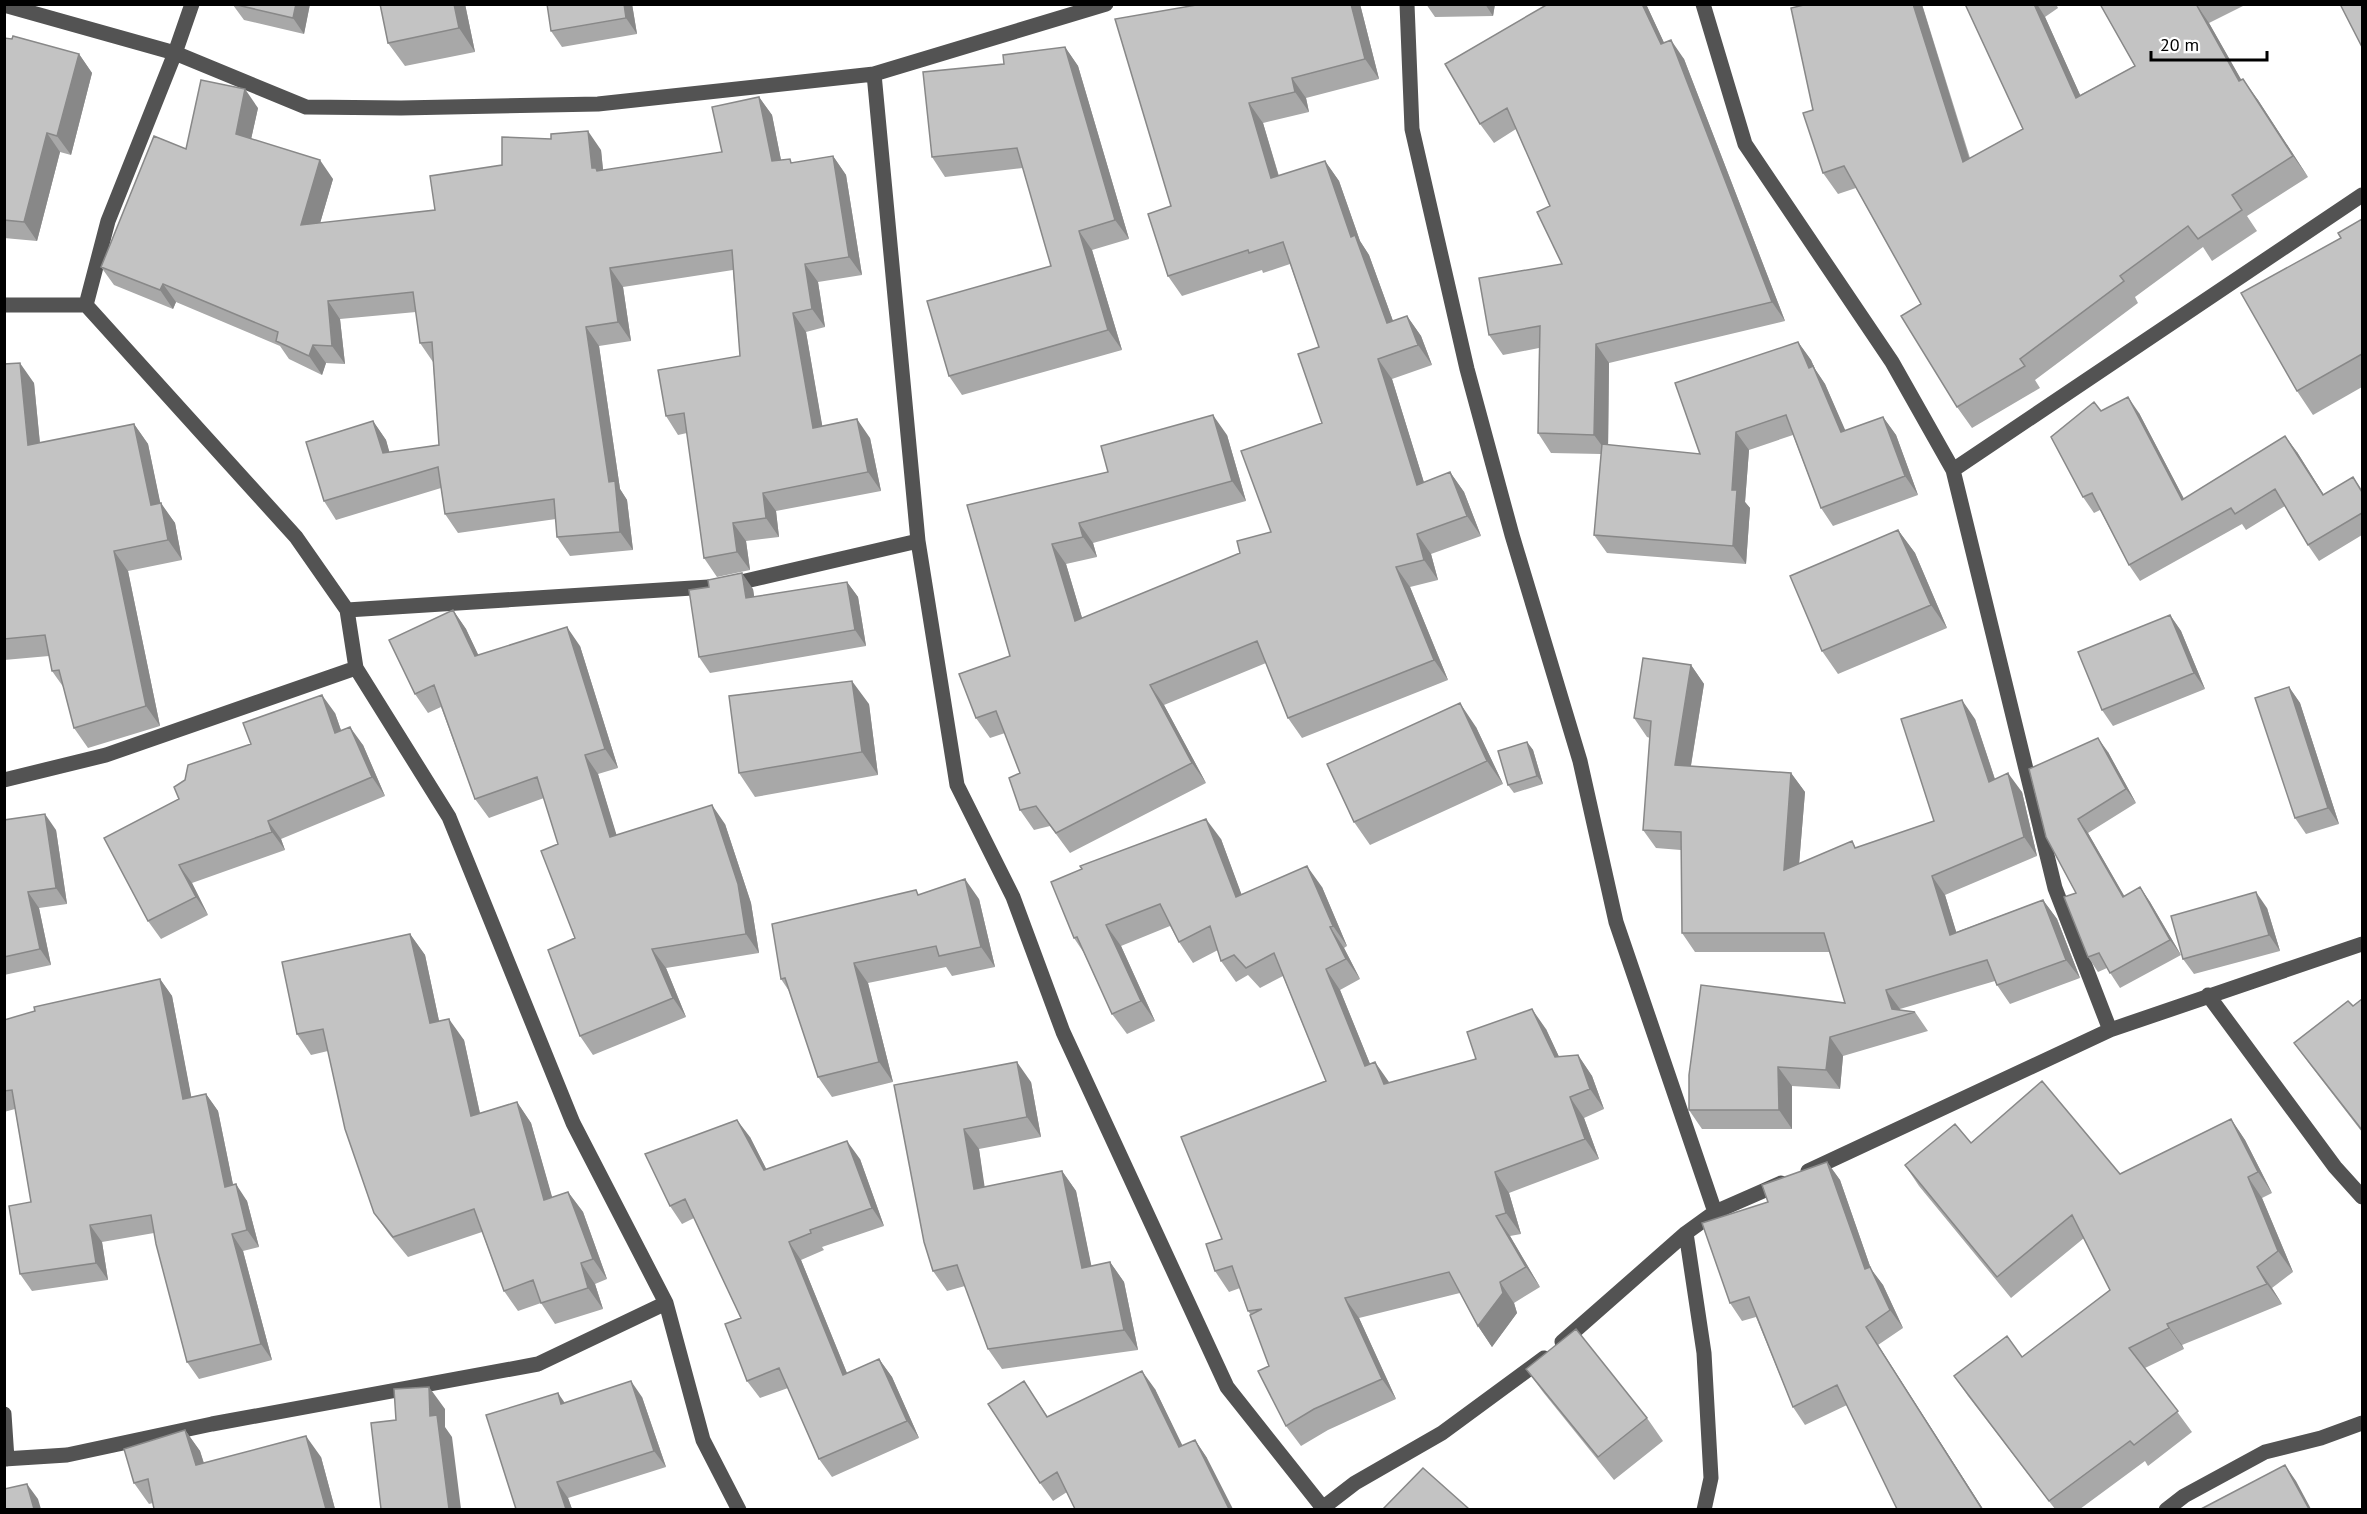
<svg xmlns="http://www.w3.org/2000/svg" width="2367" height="1514" font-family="'PT Sans',sans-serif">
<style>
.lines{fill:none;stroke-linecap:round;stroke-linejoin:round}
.minor{stroke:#535353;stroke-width:15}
.wall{fill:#a8a8a8}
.shaded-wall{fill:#888}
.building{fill:#c3c3c3;stroke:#888;stroke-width:1.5}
</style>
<rect width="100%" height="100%" fill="#fff"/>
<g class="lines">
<!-- minor -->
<path class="minor" d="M1407,4L1412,129L1467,369L1512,535L1580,761L1616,922L1715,1212
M1703,4L1745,144L1892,362L1953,470L2055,888L2110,1030
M4,5L175,53L306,107L401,108L598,104L874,74L1106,4
M874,74L918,541L957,785L1013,897L1063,1032L1227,1387L1323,1508
M4,305H86L108,221L175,53L192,4
M86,305L296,537L347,610L356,668L449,817L573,1123L666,1303L703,1440L739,1510
M1953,470L2362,195
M347,610L724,586L918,541
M4,780L106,755L356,668
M2208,995L2335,1167L2362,1197
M1808,1171L2110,1030L2362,944
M1686,1233L1704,1353L1711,1478L1704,1510
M1562,1342L1686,1233L1715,1212L1781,1183
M4,1414L7,1459
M4,1459L67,1455L212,1424L538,1364L666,1303
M1320,1510L1355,1483L1442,1433L1544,1358
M2166,1510L2184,1496L2265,1452L2321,1438L2362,1423"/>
</g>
<!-- wall -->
<path class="wall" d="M310,4L304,34L244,20L233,5Z
M380,4H465L475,52L405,66L388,43Z
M547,4H632L637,34L562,47L551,31Z
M1360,4L1379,79L1306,98L1309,112L1263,123L1279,176L1325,161L1339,181L1360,241L1369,255L1393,321L1407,316L1421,336L1432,365L1392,379L1424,483L1450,472L1464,492L1481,536L1431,554L1438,580L1410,587L1448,680L1302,738L1288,718L1266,663L1164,705L1206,783L1070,853L1050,826L1034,830L1020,810V773L1005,733L990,738L976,718L1010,656L967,505L1108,472L1227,435L1246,501L1093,543L1097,557L1066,564L1082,618L1240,553L1271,532L1322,423L1319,347L1290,264L1263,273L1262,270L1182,296L1168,276L1171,206L1115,19Z
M1426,4H1495L1493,16L1435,17Z
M1542,4H1646L1664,43L1684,59L1785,321L1609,363L1608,445L1700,454L1798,342L1811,360L1815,369L1825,384L1845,431L1883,417L1896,435L1918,495L1833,526L1821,508L1793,435L1749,450L1745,502L1750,508L1746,564L1607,553L1594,535L1601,454L1551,453L1538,433L1539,348L1503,355L1489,335L1562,264L1550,206L1516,129L1494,143L1480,124L1543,7Z
M1922,4L1970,158L2023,129L1965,4H2056L2058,8L2045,17L2080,95L2135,66L2100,4H2247L2209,23L2241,80L2258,100L2308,177L2247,216L2257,231L2212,261L2203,247L2135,297L2138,303L2035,380L2040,388L1972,428L1957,407L1921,304L1856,188L1838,194L1823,173L1813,110Z
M4,38L79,54L92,73L71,155L60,152L37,241L4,238Z
M1065,47L1078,66L1129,239L1092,250L1122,350L962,395L949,376L1051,266L1023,168L945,177L932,157L1004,64Z
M759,97L772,115L781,160L793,163L833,156L846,175L862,275L818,282L825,327L806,332L822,426L870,438L881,491L776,511L779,537L746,541L750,570L717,577L704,558L687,433L678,435L666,416L740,356L733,270L623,287L631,341L599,346L620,489L627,500L633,550L570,556L557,537L556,519L458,533L445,514L441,488L336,520L324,501L373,421L386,440L389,452L439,445L433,362L420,343L416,312L340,319L345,364L326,363L322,375L289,359L280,346L176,302L173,309L114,285L101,267L186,149L258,108L251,139L333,179L320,223L435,210L601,150L603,170L722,152Z
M2362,219V387L2313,415L2297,391L2341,238Z
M4,364L34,383L40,443L134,424L148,444L160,503L175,523L182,560L128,571L160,726L88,748L74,728L64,688L52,671L49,656L4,660Z
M2101,411L2139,413L2184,499L2297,452L2324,495L2353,477L2362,490V535L2319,561L2308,545L2285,506L2246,530L2242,524L2140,581L2129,565L2100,510L2094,513L2083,497Z
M1898,530L1915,553L1947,628L1838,674L1822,651Z
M847,582L858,597L866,646L710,673L699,657L753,589L754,597Z
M453,610L466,629L478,655L580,646L618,768L598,774L616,835L725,824L751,903L759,953L666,968L686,1017L593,1055L580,1036L575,938L558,844L544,798L489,818L475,799L441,707L428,713L415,694Z
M2170,615L2181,631L2205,689L2113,726L2102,710Z
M1691,665L1704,684L1691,766L1791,773L1805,792L1799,864L1852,841L1856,848L1934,821L1975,719L1995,779L2022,792L2037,856L1945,895L1956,932L2043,900L2057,919L2080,978L2010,1004L1997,985L1995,981L1900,1009V1010L1915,1012L1928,1031L1843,1056L1840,1089L1792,1086V1129H1702L1689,1110L1845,1003L1830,952H1695L1682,933L1681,850L1656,848L1643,830L1650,738L1647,737L1634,718Z
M2289,687L2300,703L2339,824L2306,834L2295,818Z
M869,704L878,775L755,797L739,773Z
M335,713L341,730L363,745L385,796L281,839L285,850L192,883L208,915L161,939L148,921L179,799Z
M1476,727L1503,784L1370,845L1354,822Z
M1527,742L1533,750L1543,784L1514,793L1508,785Z
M2108,752L2136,803L2088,833L2124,896L2140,887L2150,902L2181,955L2120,988L2107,968L2098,972L2088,957L2076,893L2046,837Z
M4,820L56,830L67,904L39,908L51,965L4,975Z
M1221,839L1241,894L1322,887L1347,946L1344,948L1360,979L1340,990L1370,1064L1389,1083L1476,1059L1546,1029L1559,1057L1578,1055L1592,1076L1604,1109L1584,1118L1599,1159L1509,1193L1521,1234L1510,1236L1540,1287L1514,1303L1517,1313L1492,1347L1478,1326L1460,1293L1359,1318L1396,1399L1328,1430L1301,1446L1286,1426L1269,1366L1251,1315L1248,1311L1240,1288L1229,1292L1215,1271L1222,1239L1326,1081L1283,976L1260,988L1248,975L1236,982L1221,961L1218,950L1193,963L1179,942L1170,926L1121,946L1155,1021L1127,1034L1112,1014L1084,953L1074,938Z
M919,894L979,899L995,967L952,976L946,967L868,983L893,1082L832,1097L818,1077L789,991L781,979Z
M2267,908L2280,951L2194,974L2183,959Z
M410,934L425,955L439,1021L464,1040L480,1113L517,1102L531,1123L552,1198L568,1192L583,1212L607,1279L595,1284L603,1309L555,1324L541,1303L518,1311L504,1291L482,1232L408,1257L389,1234L374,1213L328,1051L311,1055L297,1034Z
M160,979L172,996L191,1097L206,1094L218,1111L233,1185L247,1201L259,1247L243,1251L272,1360L199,1379L187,1362L154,1233L102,1242L108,1280L32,1291L20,1274L31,1202L15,1109L4,1112V1020Z
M2362,999V1132L2311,1066L2294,1043L2353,1006Z
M1031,1082L1041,1137L979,1149L984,1187L1062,1171L1076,1191L1091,1266L1110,1262L1124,1282L1138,1350L1002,1369L988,1349L965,1286L947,1291L933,1271L894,1085Z
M2231,1119L2245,1140L2272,1193L2262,1198L2293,1272L2272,1288L2282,1304L2182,1345L2184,1349L2145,1368L2192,1432L2148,1466L2145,1461L2080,1509H2055L1968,1396L1954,1376L2022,1357L2110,1290L2084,1238L2011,1298L1919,1186L1905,1165L1971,1143L2120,1174Z
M750,1137L766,1169L860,1159L884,1226L822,1247L824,1250L801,1260L847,1373L879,1359L892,1377L919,1438L832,1477L819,1459L788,1388L760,1398L747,1381L741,1318L694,1218L682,1224L670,1206Z
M1827,1162L1840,1180L1871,1269L1883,1285L1903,1328L1878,1345L1983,1509H1897L1847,1405L1805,1425L1793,1407L1756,1317L1742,1321L1730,1303L1768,1202Z
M1526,1369L1647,1418L1663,1441L1614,1480L1543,1392Z
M1155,1389L1182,1446L1195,1440L1207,1458L1067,1492L1053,1501L1040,1483L1036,1399L1048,1417Z
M642,1397L666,1467L568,1498L572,1509H516L565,1403Z
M185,1430L200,1451L204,1463L321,1457L335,1509H154L153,1503L149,1504L134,1483Z"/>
<!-- shaded-wall -->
<path class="shaded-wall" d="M296,4H310L304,34L293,18Z
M454,4H465L475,52L459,28Z
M624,4H632L637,34L626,18Z
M1351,4H1360L1379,79L1365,59Z
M1485,4H1495L1493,16Z
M1642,4H1646L1674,64L1661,44Z
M1913,4L1922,5L1977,184L1963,162Z
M2034,4H2037L2045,17L2091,119L2076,98Z
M2196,4L2209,23L2254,102L2239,81Z
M1671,40L1684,59L1785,321L1772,302Z
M1065,47L1078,66L1129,239L1115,220Z
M79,54L92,73L71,155L57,136Z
M1292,78L1306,98L1309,112L1295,92Z
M2243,79L2258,100L2308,177L2293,156Z
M245,89L258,108L248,153L236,134Z
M759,97L772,115L785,180L772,161Z
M1249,103L1263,123L1285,198L1271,178Z
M588,131L601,150L604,179L592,168Z
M47,133L60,152L37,241L24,222Z
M833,156L846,175L862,275L849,257Z
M320,160L333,179L314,244L301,225Z
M1325,161L1339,181L1360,241L1369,255L1401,343L1387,323L1351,237Z
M1079,231L1092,250L1122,350L1108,330Z
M805,264L818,282L825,327L812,309Z
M610,268L623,287L631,341L618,322Z
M163,284L176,302L173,309L160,290Z
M328,301L340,319L345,364L332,346Z
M793,313L806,332L826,447L813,428Z
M1407,316L1421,336L1432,365L1418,345Z
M586,327L599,346L620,489L627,500L633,550L620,532L609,482Z
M1798,342L1811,360L1815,369L1825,384L1854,450L1841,432L1809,368Z
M1596,344L1609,363L1608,454L1594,435Z
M313,345L326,363L322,375L309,356Z
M1378,359L1392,379L1431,505L1417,485Z
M20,363L34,383L42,465L28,445Z
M2128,397L2139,413L2193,516L2182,500Z
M1213,415L1227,435L1246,501L1232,481Z
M1883,417L1896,435L1918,495L1905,476Z
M857,419L870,438L881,491L868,472Z
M373,421L386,440L395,471L383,453Z
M134,424L148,444L165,525L151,505Z
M1736,432L1749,450L1745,502L1750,508L1746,564L1733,546L1732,490Z
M2285,436L2297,452L2334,511L2323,495Z
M1450,472L1464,492L1481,536L1467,516Z
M763,493L776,511L779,537L766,518Z
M161,503L175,523L182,560L168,540Z
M733,523L746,541L750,570L737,552Z
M1079,523L1093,543L1097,557L1083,537Z
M1898,530L1915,553L1947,628L1931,605Z
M1417,534L1431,554L1438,580L1424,560Z
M1052,544L1066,564L1089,641L1075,621Z
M114,551L128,571L160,726L146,706Z
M1396,567L1410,587L1448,680L1434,660Z
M742,573L753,589L757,614L746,598Z
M847,582L858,597L866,646L855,630Z
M453,610L466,629L488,675L475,656Z
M2170,615L2181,631L2205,689L2194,673Z
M567,627L580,646L618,768L605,749Z
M1691,665L1704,684L1688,783L1675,765Z
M852,681L869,704L878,775L862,752Z
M1150,685L1164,705L1206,783L1192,763Z
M2289,687L2300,703L2339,824L2328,808Z
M322,695L335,713L348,751L335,733Z
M1962,700L1975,719L2002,801L1989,782Z
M1460,703L1476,727L1503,784L1487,761Z
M350,727L363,745L385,796L372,777Z
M2098,738L2108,752L2136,803L2126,789Z
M1527,742L1533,750L1543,784L1537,776Z
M585,755L598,774L623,856L610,837Z
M1791,773L1805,792L1797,889L1784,870Z
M2008,773L2022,792L2037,856L2024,837Z
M712,805L725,824L751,903L759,953L746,934Z
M45,814L56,830L67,904L56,888Z
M1206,819L1221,839L1250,917L1236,897Z
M2078,819L2088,833L2133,911L2123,897Z
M268,821L281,839L285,850L272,832Z
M179,865L192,883L208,915L196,897Z
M1307,866L1322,887L1347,946L1333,926Z
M1932,876L1945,895L1963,954L1950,935Z
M965,879L979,899L995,967L981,947Z
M2140,887L2150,902L2181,955L2170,940Z
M28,892L39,908L51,965L40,949Z
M2256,892L2267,908L2280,951L2269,935Z
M2043,900L2057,919L2080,978L2066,960Z
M1106,925L1121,946L1155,1021L1141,1001Z
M1330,927L1344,948L1360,979L1346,959Z
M410,934L425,955L444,1044L430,1023Z
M652,949L666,968L686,1017L673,998Z
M854,963L868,983L893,1082L879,1062Z
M1326,969L1340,990L1379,1086L1365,1066Z
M160,979L172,996L195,1116L183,1099Z
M1886,990L1900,1009L1902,1016L1892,1009Z
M1532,1009L1546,1029L1569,1078L1555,1057Z
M449,1019L464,1040L485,1137L471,1116Z
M1830,1037L1843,1056L1840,1089L1826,1070Z
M1578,1055L1592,1076L1604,1109L1590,1089Z
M1017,1062L1031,1082L1041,1137L1027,1117Z
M1375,1062L1389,1082L1398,1105L1384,1084Z
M1778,1067L1792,1086V1129L1779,1110Z
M206,1094L218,1111L237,1204L225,1187Z
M1570,1097L1584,1118L1599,1159L1585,1139Z
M517,1102L531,1123L559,1221L544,1200Z
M2231,1119L2245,1140L2272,1193L2258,1172Z
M737,1120L750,1137L776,1188L764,1170Z
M964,1129L979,1149L988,1209L974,1189Z
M847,1141L860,1159L884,1226L872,1208Z
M1827,1162L1840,1180L1871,1269L1883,1285L1903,1328L1890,1310L1865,1269Z
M1062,1171L1076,1191L1096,1288L1082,1268Z
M1495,1172L1509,1193L1521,1234L1506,1213Z
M2248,1177L2262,1198L2293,1272L2278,1251Z
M236,1184L247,1201L259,1247L247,1230Z
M568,1192L583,1212L607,1279L593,1259Z
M1496,1216L1510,1236L1540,1287L1526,1267Z
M90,1225L102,1242L108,1280L96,1263Z
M232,1234L243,1251L272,1360L261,1344Z
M789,1242L801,1260L855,1393L843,1375Z
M1110,1262L1124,1282L1138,1350L1124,1330Z
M581,1263L595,1284L603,1309L588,1288Z
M2257,1267L2272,1288L2282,1304L2267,1284Z
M1500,1282L1514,1303L1517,1313L1492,1347L1478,1326Z
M1345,1298L1359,1318L1396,1399L1382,1379Z
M2167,1324L2182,1345L2184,1349L2169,1328Z
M1866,1327L1878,1345L1983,1509H1982Z
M879,1359L892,1377L919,1438L907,1421Z
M1142,1371L1155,1389L1192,1465L1179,1447Z
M631,1381L642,1397L666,1467L654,1451Z
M429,1387L445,1409V1427L452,1437L461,1509H449L430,1416Z
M558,1393L569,1409L561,1404Z
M185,1430L200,1451L211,1487L196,1465Z
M306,1436L321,1457L335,1509H326Z
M1195,1440L1207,1458L1233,1509H1229Z
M2285,1465L2296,1481L2311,1509H2309Z
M557,1482L568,1498L572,1509H566Z
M27,1484L38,1499L41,1509H34Z"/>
<!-- building -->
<path class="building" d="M233,4H296L293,18Z
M380,4H454L459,28L388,43Z
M547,4H624L626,18L551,31Z
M1202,4H1351L1365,59L1292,78L1295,92L1249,103L1271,178L1325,161L1351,237L1355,235L1387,323L1407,316L1418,345L1378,359L1417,485L1450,472L1467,516L1417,534L1424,560L1396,567L1434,660L1288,718L1257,641L1150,685L1192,763L1056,833L1036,806L1020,810L1009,778L1020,773L996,711L976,718L959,674L1010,656L967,505L1108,472L1101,446L1213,415L1232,481L1079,523L1083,537L1052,544L1075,621L1240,553L1237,541L1271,532L1241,451L1322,423L1298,354L1319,347L1283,242L1249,253L1248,250L1168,276L1148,214L1171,206L1115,19Z
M1548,4H1642L1661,44L1671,40L1772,302L1596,344L1594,435L1538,433L1540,326L1489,335L1479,278L1562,264L1537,212L1550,206L1507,108L1480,124L1445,64Z
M1808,4H1913L1963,162L2023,129L1965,4H2034L2076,98L2135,66L2100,4H2196L2239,81L2243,79L2293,156L2232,195L2242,210L2198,239L2188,226L2120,276L2124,281L2020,359L2025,366L1957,407L1901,316L1921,304L1844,166L1823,173L1803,113L1813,110L1791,8Z
M2340,4H2362V47Z
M13,36L79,54L57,136L47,133L24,222L4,220V38L12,39Z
M1065,47L1115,220L1079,231L1108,330L949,376L927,301L1051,266L1017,148L932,157L923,72L1004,64L1003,55Z
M201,80L245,89L236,134L320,160L301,225L435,210L430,176L502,165V137L551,139V134L588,131L592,168H596L597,171L722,152L712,107L759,97L772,161L790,159L791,163L833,156L849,257L805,264L812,309L793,313L813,428L857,419L868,472L763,493L766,518L733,523L737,552L704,558L684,413L666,416L658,370L740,356L732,250L610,268L618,322L586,327L609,482L615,481L620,532L557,537L554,499L445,514L438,467L324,501L306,442L373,421L383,453L439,445L432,342L420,343L413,292L328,301L332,346L313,345L309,356L276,341L278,332L163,284L160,290L101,267L154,136L186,149Z
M2362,219V354L2297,391L2241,293L2341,238L2338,233Z
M1798,342L1809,368L1813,366L1841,432L1883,417L1905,476L1821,508L1786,415L1736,432L1732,490H1737L1733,546L1594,535L1602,444L1700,454L1675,383Z
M20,363L28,445L134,424L151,505L161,503L168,540L114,551L146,706L74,728L59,670L52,671L45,635L4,639V364Z
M2128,397L2182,500L2285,436L2323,495L2353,477L2362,492V513L2308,545L2275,489L2235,514L2231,508L2129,565L2092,493L2083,497L2051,437L2094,402L2101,411Z
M1898,530L1931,605L1822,651L1790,576Z
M742,573L746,598L847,582L855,630L699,657L689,590L709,587L708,580Z
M453,610L475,656L567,627L605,749L585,755L610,837L712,805L738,884L746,934L652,949L673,998L580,1036L548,950L575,938L541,851L558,844L537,777L475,799L434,685L415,694L389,640Z
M2170,615L2194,673L2102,710L2078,652Z
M1643,658L1691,665L1675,765L1791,773L1784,870L1852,841L1855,848L1934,821L1901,719L1962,700L1989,782L2008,773L2024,837L1932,876L1950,935L2043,900L2066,960L1997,985L1987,960L1886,990L1892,1009L1915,1012L1830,1037L1826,1070L1778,1067L1779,1110H1689V1075L1701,985L1845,1003L1824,933H1682L1681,832L1643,830L1651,721L1634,718Z
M852,681L862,752L739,773L729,696Z
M2289,687L2328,808L2295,818L2255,698Z
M322,695L335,733L350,727L372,777L268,821L272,832L179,865L196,897L148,921L104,838L179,799L174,787L185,780L188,765L251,744L243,723Z
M1460,703L1487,761L1354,822L1327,764Z
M2098,738L2126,789L2078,819L2123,897L2140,887L2170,940L2110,973L2099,953L2088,957L2064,897L2076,893L2046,837L2029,769Z
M1527,742L1537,776L1508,785L1498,751Z
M45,814L56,888L28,892L40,949L4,957V820Z
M1206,819L1236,897L1307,866L1333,926L1330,927L1346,959L1326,969L1365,1066L1375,1062L1384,1084L1476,1059L1467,1032L1532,1009L1555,1057L1578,1055L1590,1089L1570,1097L1585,1139L1495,1172L1506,1213L1496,1216L1526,1267L1500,1282L1503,1293L1478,1326L1449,1272L1345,1298L1382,1379L1314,1409L1286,1426L1258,1371L1269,1366L1250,1315L1262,1309L1248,1311L1232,1266L1215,1271L1206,1244L1222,1239L1181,1137L1326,1081L1274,953L1246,968L1234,955L1221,961L1210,926L1179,942L1160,904L1106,925L1141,1001L1112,1014L1077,937L1074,938L1051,882L1082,869L1080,866Z
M965,879L981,947L939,956L936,946L854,963L879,1062L818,1077L785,978L781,979L772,924L916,890L918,895Z
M2256,892L2269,935L2183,959L2171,916Z
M410,934L430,1023L449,1019L471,1116L517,1102L544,1200L568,1192L593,1259L581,1263L588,1288L541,1303L533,1280L504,1291L474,1209L393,1237L374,1213L345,1129L323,1029L297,1034L282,962Z
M160,979L183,1099L206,1094L225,1187L236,1184L247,1230L232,1234L261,1344L187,1362L156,1244L151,1215L90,1225L96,1263L20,1274L9,1206L31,1202L12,1090L4,1091V1020L35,1011L34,1007Z
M2362,999V1130L2294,1043L2348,1001L2353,1006Z
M1017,1062L1027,1117L964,1129L974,1189L1062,1171L1082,1268L1110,1262L1124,1330L988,1349L957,1265L933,1271L924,1242L894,1085Z
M2042,1081L2120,1174L2231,1119L2258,1172L2248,1177L2278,1251L2257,1267L2267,1284L2167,1324L2169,1328L2129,1348L2178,1411L2134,1445L2130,1441L2049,1501L1954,1376L2007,1336L2022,1357L2110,1290L2072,1215L1997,1277L1905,1165L1955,1124L1971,1143Z
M737,1120L764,1170L847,1141L872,1208L810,1230L811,1233L789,1242L843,1375L879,1359L907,1421L819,1459L779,1368L747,1381L725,1324L741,1318L685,1199L670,1206L645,1154Z
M1827,1162L1865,1269L1870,1267L1890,1310L1866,1327L1982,1509H1897L1837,1385L1793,1407L1749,1297L1730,1303L1702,1223L1768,1202L1762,1185Z
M1576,1329L1647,1418L1598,1457L1526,1369Z
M1142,1371L1179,1447L1195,1440L1229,1509H1075L1057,1472L1040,1483L988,1404L1024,1381L1047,1417Z
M631,1381L654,1451L557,1482L566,1509H516L486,1415L558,1393L561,1404Z
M429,1387L430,1416L437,1415L449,1509H381L371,1423L396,1420L394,1389Z
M185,1430L196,1465L306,1436L326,1509H154L148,1479L134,1483L124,1449Z
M2285,1465L2309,1509H2201Z
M1423,1468L1469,1509H1383Z
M27,1484L34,1509H4V1489Z"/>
<!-- border -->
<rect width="2367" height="1514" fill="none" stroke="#000000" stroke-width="12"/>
<!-- scale -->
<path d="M2151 51v9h116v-9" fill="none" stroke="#000000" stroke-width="3"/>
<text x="2160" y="51" font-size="18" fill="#000000" stroke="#ffffff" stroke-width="4.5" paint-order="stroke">20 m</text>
</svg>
